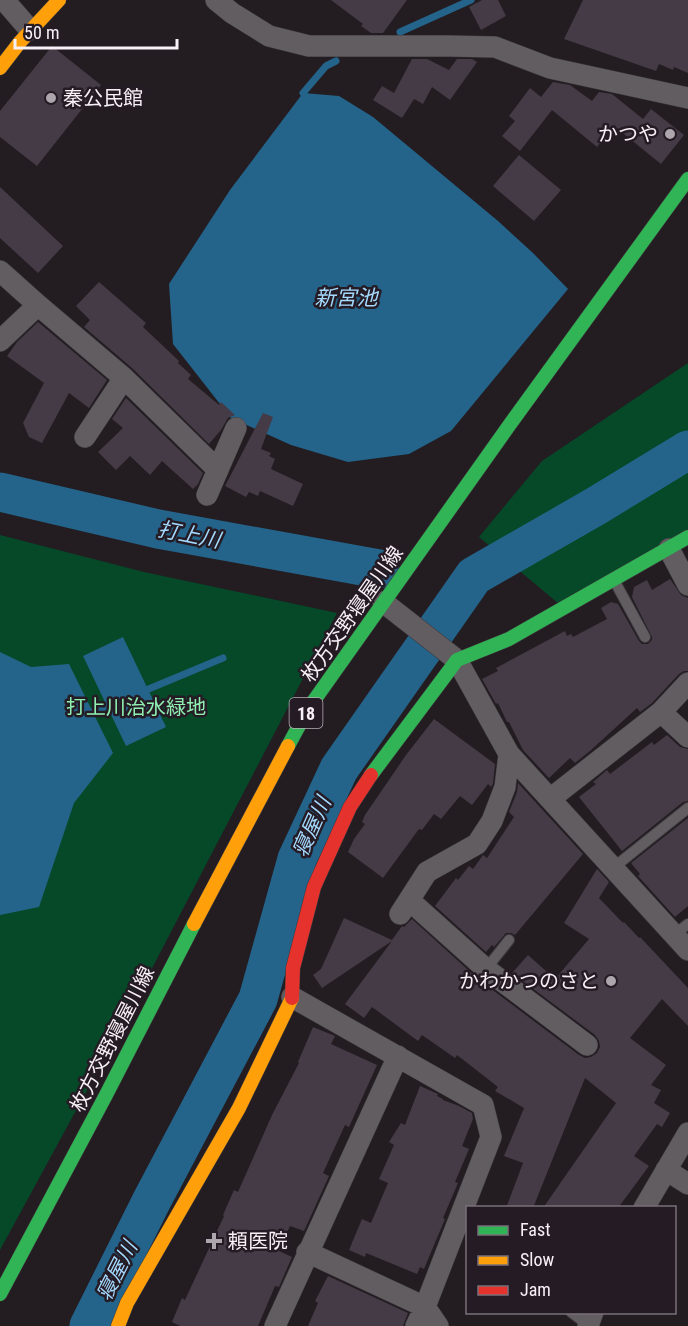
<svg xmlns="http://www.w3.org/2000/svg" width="688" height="1326" font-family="'Roboto Condensed','Noto Sans JP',sans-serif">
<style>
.green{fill:#054928}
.water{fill:#24648b}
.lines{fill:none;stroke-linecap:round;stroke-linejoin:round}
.stream{stroke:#24648b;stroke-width:7}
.river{stroke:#24648b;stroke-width:39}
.building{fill:#443b46}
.lane-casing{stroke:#3e3a3e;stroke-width:12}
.street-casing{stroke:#3e3a3e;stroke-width:22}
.fast-casing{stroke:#3e3a3e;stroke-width:15}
.slow-casing{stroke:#3e3a3e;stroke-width:15}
.jam-casing{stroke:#3e3a3e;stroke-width:15}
.lane{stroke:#615d61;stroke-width:10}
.street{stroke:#615d61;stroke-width:21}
.fast{stroke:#30b455;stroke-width:14}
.slow{stroke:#ff9f0a;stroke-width:14}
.jam{stroke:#e5322d;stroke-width:14}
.poi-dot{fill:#ada6ac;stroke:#251b24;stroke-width:2}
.labels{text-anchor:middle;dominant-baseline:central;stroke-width:5;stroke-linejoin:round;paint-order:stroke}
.shield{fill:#251b24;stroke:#b8b0b8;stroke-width:1.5}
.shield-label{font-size:18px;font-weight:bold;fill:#f7f0f7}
.poi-label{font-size:20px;fill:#f7f0f7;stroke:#251b24;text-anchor:start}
.street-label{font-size:20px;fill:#f7f0f7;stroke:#251b24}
.park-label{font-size:20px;fill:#8fefb1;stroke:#251b24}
.water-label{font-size:21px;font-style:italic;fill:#a4d9fe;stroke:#251b24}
</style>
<rect width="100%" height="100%" fill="#231d22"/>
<!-- green -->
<path class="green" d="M688,363V529L559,604L479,537L542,461Z
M0,535L144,572L337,613L122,1026L0,1250Z"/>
<!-- water -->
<path class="water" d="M303,93L339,96L373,117L498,221L533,253L568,289L451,431L409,454L348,462L291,445L231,418L173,344L169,284L230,190Z
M123,637L166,727L126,746L83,656Z
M0,652L31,667L69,664L113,753L74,803L39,907L0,915Z"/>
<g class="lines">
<!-- stream -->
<path class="stream" d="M400,32L471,0
M303,93L326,66L336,61
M139,693L223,658
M92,712L115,703"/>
<!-- river -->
<path class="river" d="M0,492L158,529L379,569
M89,1326L152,1200L258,999L297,859L339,769L474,576L596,506L688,450"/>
</g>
<!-- building -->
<path class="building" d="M331,0H407L383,33H371L361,26L363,24Z
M482,0H498L506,16L481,30L469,7Z
M583,0H688V73L674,67L673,70L659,64L656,71L564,39Z
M52,46L101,85L37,166L0,137V111Z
M412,59H427L449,70L457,59H472L477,62L450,100L432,87L423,104L414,99L402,118L373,100L382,86L394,93Z
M553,82L570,85L592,101L599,92L612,94L643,119L651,109L684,135L661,164L614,126L597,147L552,110L520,151L502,136L515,121L509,116L530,88L541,97Z
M519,155L561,190L534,221L493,186Z
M0,187L63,246L38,273L0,238Z
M99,282L146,323L143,327L179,361L178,363L191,375L188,379L219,405L221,402L235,415L228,418L221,430L209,444L132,368L84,327L90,320L76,306Z
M38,322L107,380L89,408L69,393L42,443L29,437L23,423L44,383L7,356L17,342Z
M126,398L203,473L198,484L193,489L162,461L150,475L130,456L116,470L98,452L123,428L112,419Z
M263,413L273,417L261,449L271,453L269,456L275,459L271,469L303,484L293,506L260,491L258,496L249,492L246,497L225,486Z
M670,579L681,595L688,598V671H684L679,674L652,703L640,712L637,708L591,750L575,763L570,758L549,778L523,750L509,722H507L498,703L496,704L482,679L498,671L496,668L565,631L567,636L571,634L573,637L607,619L601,608L611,602L618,604L639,641L642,644H648L652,640V637L632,597L634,587L647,580L652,590Z
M434,719L495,764L493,784L491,787L488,784L472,805L460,796L441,819L434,814L422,830L419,829L383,878L348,852L354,839L365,824L362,822L365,815L406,755Z
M667,735L680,747L688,749V801L683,802L622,851L579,797L596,784L593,782L607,770L610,774L652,742L654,745Z
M518,783L583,854L515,935L511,933H506L494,947L492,945L486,952L435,906L456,878L458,880L469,866L473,869L483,855L487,858L514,817L509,812L517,792Z
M688,818V906L675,917L638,876L640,874L631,863Z
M597,869L609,882L599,898L623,923L624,922L639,938L640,937L688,988V1026L662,999L630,1038L666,1065L651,1085L661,1090L654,1103L670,1113L662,1127L657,1124L634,1156L649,1166L618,1208H543L616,1103L585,1078L533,1208H506L523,1163L504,1156L524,1108L495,1091L498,1087L457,1055L455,1058L422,1035L418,1041L372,1007L364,1018L345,1004L392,941L322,988L313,975L321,969L344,918L392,940L402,926L404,927L412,919L478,979L579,1055L585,1058L591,1057L597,1053L600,1047L599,1041L595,1035L512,973L528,955L555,979L589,939L564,923Z
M313,1027L335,1036L331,1044L377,1065L349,1127L345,1125L323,1173L329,1176L304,1231L290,1226L279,1251L292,1257L279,1287L275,1286L258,1326H180L172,1322L182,1298L185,1300L224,1216L223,1215L234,1190L238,1192L272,1115L299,1063L298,1062Z
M420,1086L438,1094L437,1096L443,1099V1100L459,1106L472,1113L473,1119L462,1146L469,1149L455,1182L458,1183L443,1218L445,1219L424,1269L420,1267L417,1274L366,1253L365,1257L349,1250L362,1219L371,1223L388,1183L379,1179L394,1145L389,1142L401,1123L405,1125Z
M328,1276L408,1313L403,1326H308L318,1303L315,1301Z"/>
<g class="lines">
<!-- lane casing -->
<g class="lane-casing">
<path id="lane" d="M615,582L645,637
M613,868L688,808
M674,935L688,924
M486,969L509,940
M571,1312L588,1325"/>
</g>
<!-- street casing -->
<g class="street-casing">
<path id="street" d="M4,0L30,30
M216,0L232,13L269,36L309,46H449L495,47L550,68L688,98
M0,271L38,305L124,378L218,470
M0,341L38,305
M85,437L124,378
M207,495L236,428
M669,549L688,585
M383,602L457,660L509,754L688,950
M661,712L688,683
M550,799L661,712L688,737
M409,900L486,969L587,1045
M400,914L427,872L477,844L492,821L505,787L509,754
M292,997L483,1105L491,1137L425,1307L438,1326
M666,1170L688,1184
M644,1208L688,1133
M307,1252L425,1307L416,1326
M275,1326L398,1056
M588,1326L593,1312"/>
</g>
<!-- fast casing -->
<g class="fast-casing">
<path id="fast" d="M288,746L308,709L508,427L688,179
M371,775L457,660L509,639L688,537
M0,1294L106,1095L194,924"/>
</g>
<!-- slow casing -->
<g class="slow-casing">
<path id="slow" d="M0,68L20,42L59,0
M194,924L288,746
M118,1326L127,1303L239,1108L292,998"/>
</g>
<!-- jam casing -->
<g class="jam-casing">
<path id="jam" d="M292,998L293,968L314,887L350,807L371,775"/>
</g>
<!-- lane -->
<use href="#lane" class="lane"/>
<!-- street -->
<use href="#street" class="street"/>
<!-- fast -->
<use href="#fast" class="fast"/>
<!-- slow -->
<use href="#slow" class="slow"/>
<!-- jam -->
<use href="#jam" class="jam"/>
</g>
<!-- markers -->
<g class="poi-dot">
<circle cx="51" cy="98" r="6"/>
<circle cx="670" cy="134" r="6"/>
<circle cx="611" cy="981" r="6"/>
<path d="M211 1232h6v6h6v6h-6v6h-6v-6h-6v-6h6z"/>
</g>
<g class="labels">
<!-- shield labels -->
<rect class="shield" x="289.5" y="698" width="33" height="30" rx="4.5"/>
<g class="shield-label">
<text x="306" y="713">18</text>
</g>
<!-- poi labels -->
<g class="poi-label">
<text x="63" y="98">秦公民館</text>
<text x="658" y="134" text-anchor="end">かつや</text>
<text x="599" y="981" text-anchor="end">かわかつのさと</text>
<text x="228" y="1241">頼医院</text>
</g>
<!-- street labels -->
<g class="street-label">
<text transform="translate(352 614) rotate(-55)">枚方交野寝屋川線</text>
<text transform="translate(112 1039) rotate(-63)">枚方交野寝屋川線</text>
</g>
<!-- park labels -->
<g class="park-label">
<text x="136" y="707">打上川治水緑地</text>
</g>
<!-- water labels -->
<g class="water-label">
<text x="346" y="298">新宮池</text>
<text transform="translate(189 535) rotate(11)">打上川</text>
<text transform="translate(312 827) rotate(-66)">寝屋川</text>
<text transform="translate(117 1271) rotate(-63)">寝屋川</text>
</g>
</g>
<!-- legend -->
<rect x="466" y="1206" width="210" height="108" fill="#251b24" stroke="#797078" stroke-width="1.5"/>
<rect x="478" y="1226" width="30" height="9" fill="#30b455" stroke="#797078" stroke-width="1.5"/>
<text x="520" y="1236" font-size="18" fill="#f7f0f7">Fast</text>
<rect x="478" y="1256" width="30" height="9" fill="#ff9f0a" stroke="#797078" stroke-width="1.5"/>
<text x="520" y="1266" font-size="18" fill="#f7f0f7">Slow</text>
<rect x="478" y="1286" width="30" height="9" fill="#e5322d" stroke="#797078" stroke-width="1.5"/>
<text x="520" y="1296" font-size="18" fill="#f7f0f7">Jam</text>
<!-- scale -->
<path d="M15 39v9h162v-9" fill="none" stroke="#f7f0f7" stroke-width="3"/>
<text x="24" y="39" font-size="18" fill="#f7f0f7" stroke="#251b24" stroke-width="4.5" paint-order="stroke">50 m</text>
</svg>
